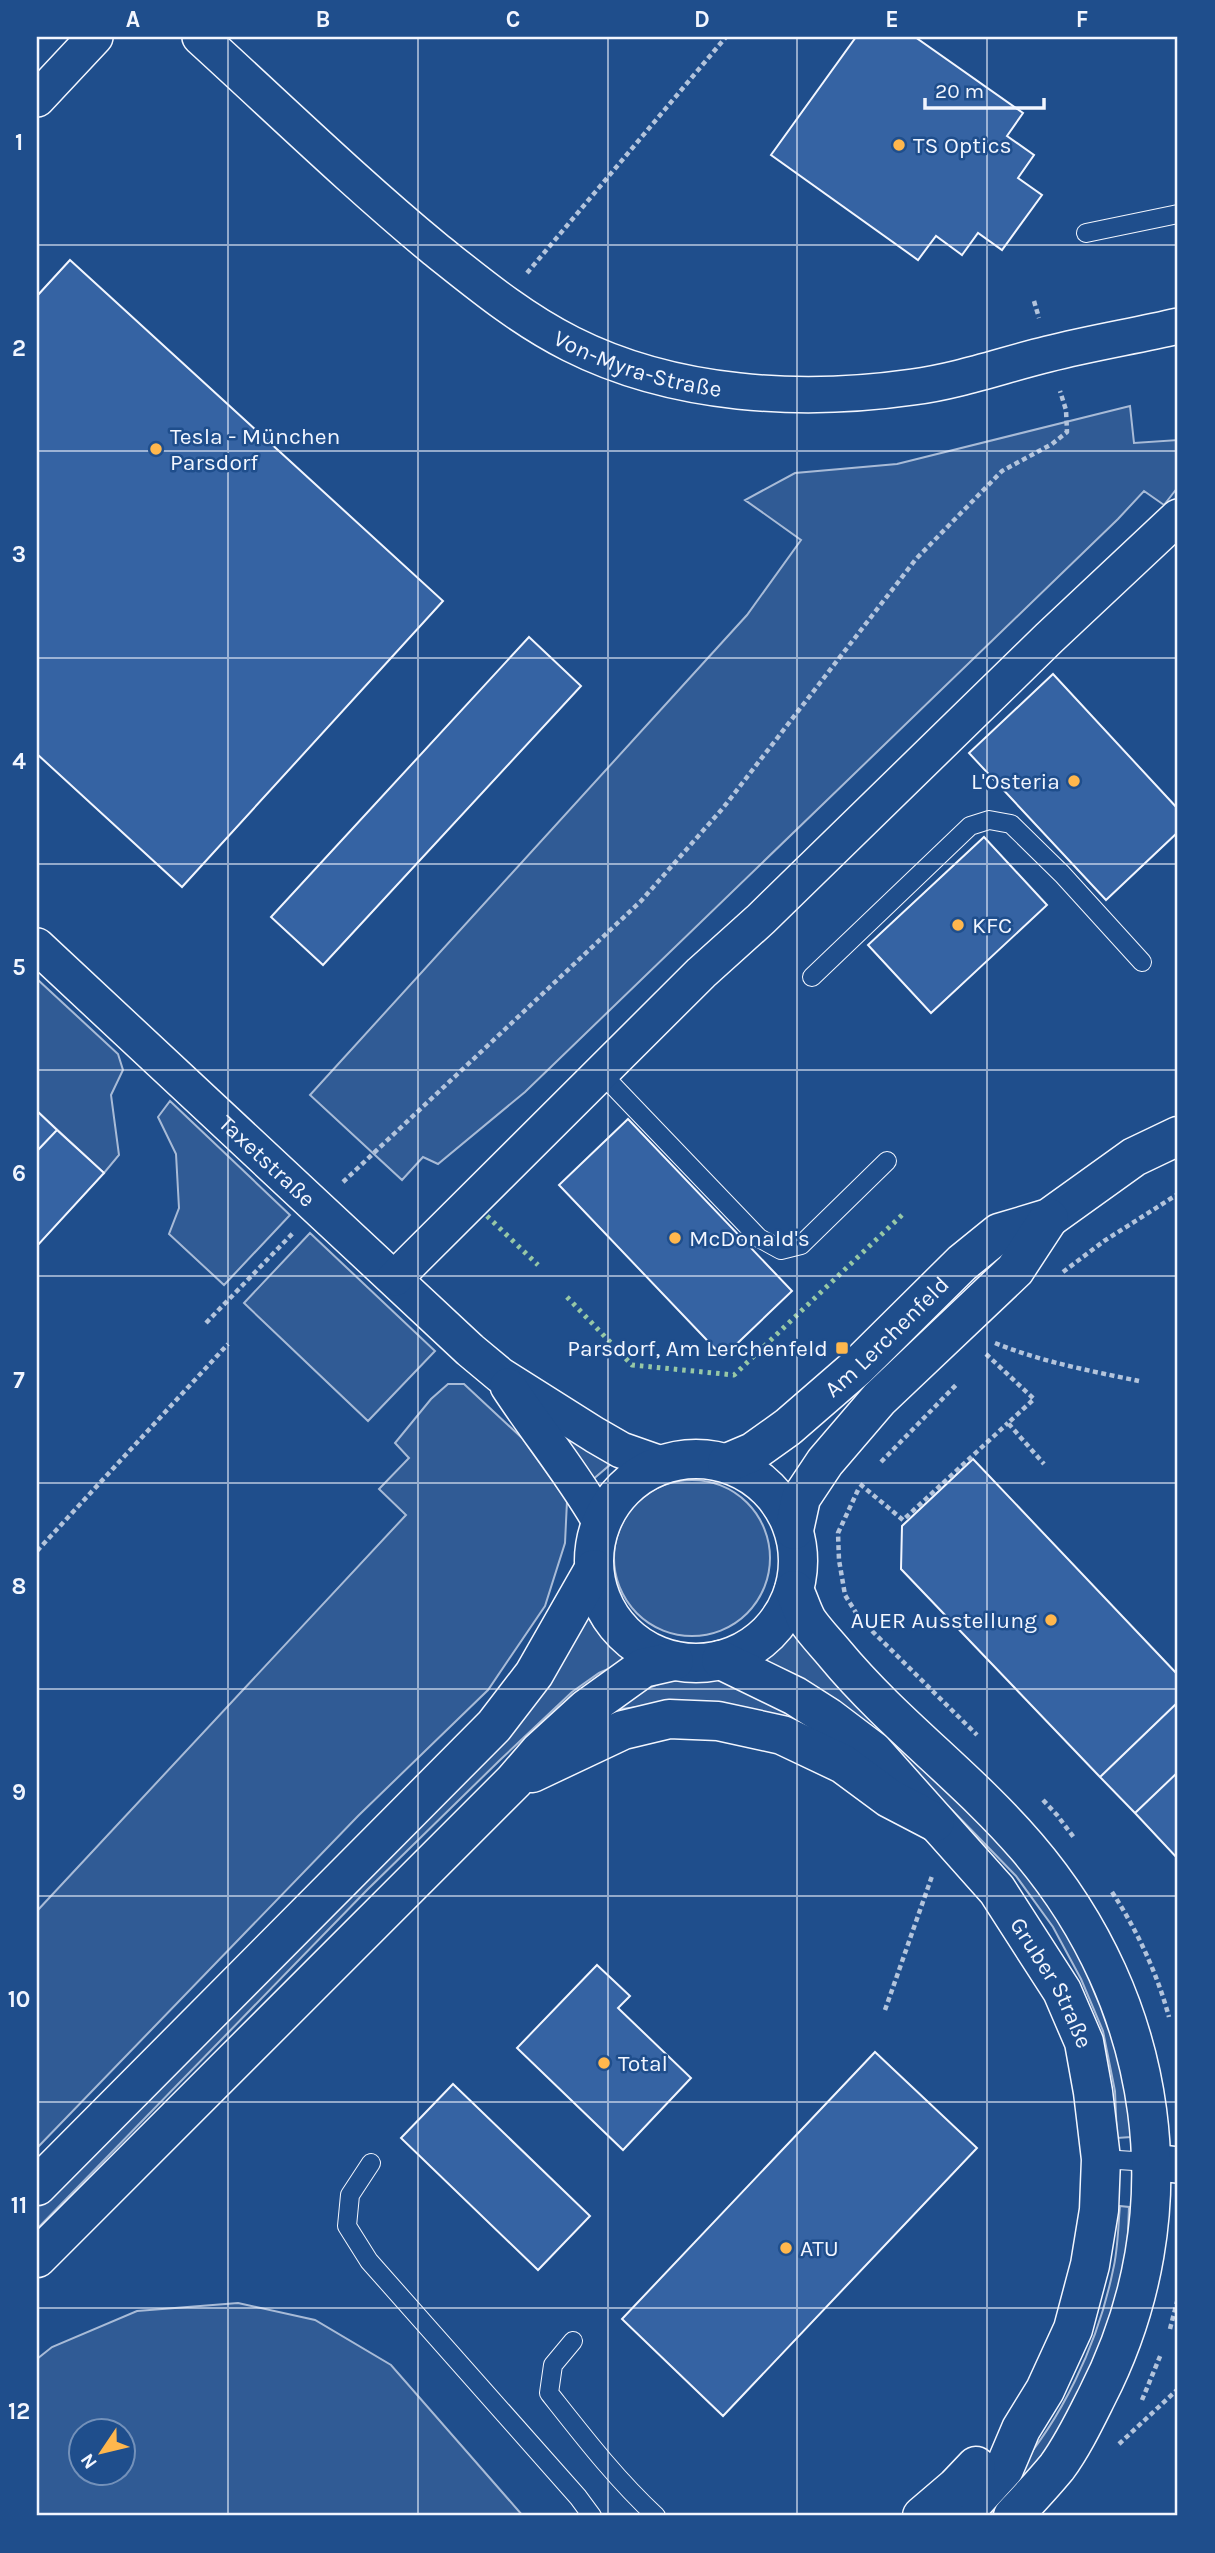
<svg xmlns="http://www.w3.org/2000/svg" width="1215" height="2553" font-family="Karla,sans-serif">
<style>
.green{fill:#305b95;stroke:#a8bbd7;stroke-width:2;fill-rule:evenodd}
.building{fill:#3563a3;stroke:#f2f6ff;stroke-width:2}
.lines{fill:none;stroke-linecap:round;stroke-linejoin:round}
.service-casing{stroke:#f2f6ff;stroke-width:20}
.minor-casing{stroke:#f2f6ff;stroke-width:38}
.tertiary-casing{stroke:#f2f6ff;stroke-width:41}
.motorway-casing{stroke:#f2f6ff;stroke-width:41}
.path{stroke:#b3c4dc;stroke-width:4.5;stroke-dasharray:5 3.5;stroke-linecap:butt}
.service{stroke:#1f4e8c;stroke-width:18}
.minor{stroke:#1f4e8c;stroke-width:35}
.tertiary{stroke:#1f4e8c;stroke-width:38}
.motorway{stroke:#1f4e8c;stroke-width:38}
.hedge{stroke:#97c8a6;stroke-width:5;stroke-dasharray:3.5 5;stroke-linecap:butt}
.grid{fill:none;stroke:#f2f6ff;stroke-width:2;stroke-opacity:0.55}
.poi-dot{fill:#ffb74d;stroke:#1f4e8c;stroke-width:2.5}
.labels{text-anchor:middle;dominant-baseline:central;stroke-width:5;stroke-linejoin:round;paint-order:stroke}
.poi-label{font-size:23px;fill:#f2f6ff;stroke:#1f4e8c;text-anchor:start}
.street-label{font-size:23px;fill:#f2f6ff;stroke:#1f4e8c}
.neatline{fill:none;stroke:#f2f6ff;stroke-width:2.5}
.grid-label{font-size:23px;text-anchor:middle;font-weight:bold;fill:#f2f6ff}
</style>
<rect width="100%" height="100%" fill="#1f4e8c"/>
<!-- green -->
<path class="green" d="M1130,406L1134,443L1178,440V487L1164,505L1144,491L1118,519L525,1092L438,1164L423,1157L402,1180L310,1095L747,615L801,540L745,500L795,473L897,464Z
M37,979L118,1054L123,1070L111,1095L119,1155L104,1173L37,1111Z
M170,1101L290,1215L224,1285L169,1234L179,1208L176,1154L158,1117Z
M310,1233L435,1351L368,1421L244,1303Z
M448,1384H464L522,1438L567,1501L565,1543L545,1606L488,1690L358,1816L37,2148V1911L406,1515L379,1489L409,1458L395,1443L431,1399Z
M555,1425L611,1464L591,1481Z
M614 1558a78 78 0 1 1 156 0a78 78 0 1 1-156 0Z
M585,1611C596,1633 609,1647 631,1659L599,1673L572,1692L500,1760L367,1890L37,2229V2205L358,1880Z
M792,1626L1026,1869L1092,1974L1128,2086L1131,2137L1117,2138L1115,2091L1103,2031L1081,1979L1053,1927L1016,1876L949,1807L877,1738L759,1661L780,1642Z
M702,1677L727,1680L821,1726L662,1704L621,1709L620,1704C651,1685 665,1679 702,1677Z
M1120,2206L1129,2207C1128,2228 1128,2251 1124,2271C1106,2366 1057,2449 989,2516H972C985,2504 998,2491 1010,2478C1061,2422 1098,2344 1113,2270C1118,2250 1118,2227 1120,2206Z
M238,2303L315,2320L391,2365L523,2516H37V2359L52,2347L137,2311ZM122,2430V2472H80V2430Z"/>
<!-- building -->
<path class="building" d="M856,37H915L1023,113L1007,136L1034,155L1018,178L1042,195L1002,250L978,233L962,255L936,236L918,260L771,155Z
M70,260L443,601L182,887L37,754V296Z
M529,637L581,686L323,965L271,917Z
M1053,674L1178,809V832L1106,900L969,753Z
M984,837L1047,905L931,1013L868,945Z
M37,1111L57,1130L37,1151Z
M628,1119L792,1291L723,1357L559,1185Z
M57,1130L104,1173L37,1246V1151Z
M973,1459L1178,1675V1702L1100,1777L901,1569L902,1526Z
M1178,1702V1772L1135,1813L1100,1777Z
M1178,1772V1859L1135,1813Z
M597,1965L630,1996L618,2008L691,2078L623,2150L517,2048Z
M875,2052L977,2148L723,2416L622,2319Z
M453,2084L590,2216L538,2270L401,2138Z"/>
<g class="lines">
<!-- service casing -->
<g class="service-casing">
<path id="service" d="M1086,233L1178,214
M812,977L970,826L989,820L1011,824L1062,874L1142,962
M600,1072L759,1238L781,1250L801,1245L887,1161
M1101,2159L1151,2162
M371,2163L350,2195L347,2226L369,2261L578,2497L592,2516
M573,2341L553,2365L549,2393C583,2436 616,2479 656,2516"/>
</g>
<!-- minor casing -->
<g class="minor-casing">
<g id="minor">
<path id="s1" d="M200,37C278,108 354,182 435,249C479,284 521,319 571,344C674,396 801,403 913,387C959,381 1003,365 1048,354C1091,343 1135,336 1178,326"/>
<path d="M37,99L95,37"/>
<path id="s2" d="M37,946L470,1350L500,1375L595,1435L621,1450L661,1464"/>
<path d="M395,1278L701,973L761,919L1049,638L1178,517"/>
<path d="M508,1386C538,1432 574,1475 601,1523"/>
<path d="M1151,2162L1178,2165"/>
</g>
</g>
<!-- tertiary casing -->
<g class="tertiary-casing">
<g id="tertiary">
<circle cx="696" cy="1561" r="102"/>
<path id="s3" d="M727,1463L753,1452L788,1427L856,1368L962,1263L999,1233L1049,1218L1134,1157L1178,1136"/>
<path d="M794,1530L801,1498L825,1462L879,1399L1015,1270L1049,1218"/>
<path d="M794,1590C799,1600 802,1611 807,1620C815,1632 826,1643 835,1654C893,1724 968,1778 1027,1847C1160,2002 1191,2213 1097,2396C1085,2420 1073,2445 1057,2467C1043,2484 1028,2500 1013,2516"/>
<path id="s4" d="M721,1660L795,1696L828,1717L873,1751L997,1890L1062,1991L1084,2042L1093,2092L1101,2159L1099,2210L1090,2265L1073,2329L1045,2390L1021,2429L1004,2469L961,2516"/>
<path d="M922,2516L956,2487L976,2466"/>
</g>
</g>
<!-- motorway casing -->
<g class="motorway-casing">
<path id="motorway" d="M532,1773L623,1730L669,1719L718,1721L782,1735L843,1764L889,1798L935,1822
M37,2186L494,1726L534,1674L594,1569
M37,2258L514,1781L540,1751L586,1709L643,1668L674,1661"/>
</g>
<!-- path -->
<path class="path" d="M527,273L726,37
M1034,301L1039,318
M343,1182L641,901L723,808L916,559L1002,471L1052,444L1067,432L1066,410L1060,391
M1063,1272L1104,1241L1178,1194
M206,1323L293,1233
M995,1343C1042,1362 1091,1371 1139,1381
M986,1354L1034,1399L1008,1423L1044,1464
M881,1462L956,1385
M860,1484L903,1520L1008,1423
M858,1490L838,1533L839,1560L845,1595L858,1616
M37,1551L228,1344
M866,1625L977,1735
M1043,1800L1057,1815L1075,1839
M1112,1892C1137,1930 1157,1973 1169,2017
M885,2010L932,1876
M1170,2329L1178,2298
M1142,2400L1161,2354
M1119,2444L1178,2389"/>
<!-- service -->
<use href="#service" class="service"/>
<!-- minor -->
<use href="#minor" class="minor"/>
<!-- tertiary -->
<use href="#tertiary" class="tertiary"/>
<!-- motorway -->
<use href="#motorway" class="motorway"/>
<!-- hedge -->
<path class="hedge" d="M487,1216L538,1265
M567,1297L632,1365L734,1375L902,1215"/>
</g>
<!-- grid -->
<path class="grid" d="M228,37V2516M418,37V2516M608,37V2516M797,37V2516M987,37V2516M37,245H1178M37,451H1178M37,658H1178M37,864H1178M37,1070H1178M37,1276H1178M37,1483H1178M37,1689H1178M37,1896H1178M37,2102H1178M37,2308H1178"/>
<!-- markers -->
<g class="poi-dot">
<circle cx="899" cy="145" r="7"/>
<circle cx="156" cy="449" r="7"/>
<circle cx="1074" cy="781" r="7"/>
<circle cx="958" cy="925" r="7"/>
<circle cx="675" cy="1238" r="7"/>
<rect x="835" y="1341" width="14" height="14" rx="3.5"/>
<circle cx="1051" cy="1620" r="7"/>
<circle cx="604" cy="2063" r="7"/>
<circle cx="786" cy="2248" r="7"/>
</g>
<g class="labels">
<!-- poi labels -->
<g class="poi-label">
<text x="913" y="145">TS Optics</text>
<text x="170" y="436">Tesla - München<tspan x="170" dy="26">Parsdorf</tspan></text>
<text x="1060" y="781" text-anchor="end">L'Osteria</text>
<text x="972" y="925">KFC</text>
<text x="689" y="1238">McDonald's</text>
<text x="828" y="1348" text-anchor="end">Parsdorf, Am Lerchenfeld</text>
<text x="1037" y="1620" text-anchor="end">AUER Ausstellung</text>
<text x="618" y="2063">Total</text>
<text x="800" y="2248">ATU</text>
</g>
<!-- street labels -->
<g class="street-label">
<text stroke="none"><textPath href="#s1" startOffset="553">Von-Myra-Straße</textPath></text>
<text stroke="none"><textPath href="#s2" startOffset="315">Taxetstraße</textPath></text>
<text stroke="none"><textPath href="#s3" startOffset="205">Am Lerchenfeld</textPath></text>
<text stroke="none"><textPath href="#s4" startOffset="472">Gruber Straße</textPath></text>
</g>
</g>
<!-- border -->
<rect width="1215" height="2553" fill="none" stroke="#1f4e8c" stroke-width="77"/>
<!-- north arrow -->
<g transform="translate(102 2452) rotate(235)"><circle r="33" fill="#1f4e8c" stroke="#7391ba" stroke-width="2"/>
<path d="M0-5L12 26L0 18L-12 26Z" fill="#ffb74d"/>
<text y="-10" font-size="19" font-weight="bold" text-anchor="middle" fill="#f2f6ff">N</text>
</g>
<!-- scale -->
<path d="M925 98v10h119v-10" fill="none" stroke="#f2f6ff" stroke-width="3.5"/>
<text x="935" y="98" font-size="21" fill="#f2f6ff" stroke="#1f4e8c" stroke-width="5" paint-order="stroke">20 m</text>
<rect x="38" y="38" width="1138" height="2476" class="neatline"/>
<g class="grid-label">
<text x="133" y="27">A</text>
<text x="323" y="27">B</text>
<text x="513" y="27">C</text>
<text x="702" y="27">D</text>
<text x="892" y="27">E</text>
<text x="1082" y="27">F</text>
<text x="19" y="150">1</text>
<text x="19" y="356">2</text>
<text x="19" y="562">3</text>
<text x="19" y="769">4</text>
<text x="19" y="975">5</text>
<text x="19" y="1181">6</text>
<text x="19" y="1388">7</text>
<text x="19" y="1594">8</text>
<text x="19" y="1800">9</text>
<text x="19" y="2007">10</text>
<text x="19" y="2213">11</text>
<text x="19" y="2419">12</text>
</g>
</svg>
